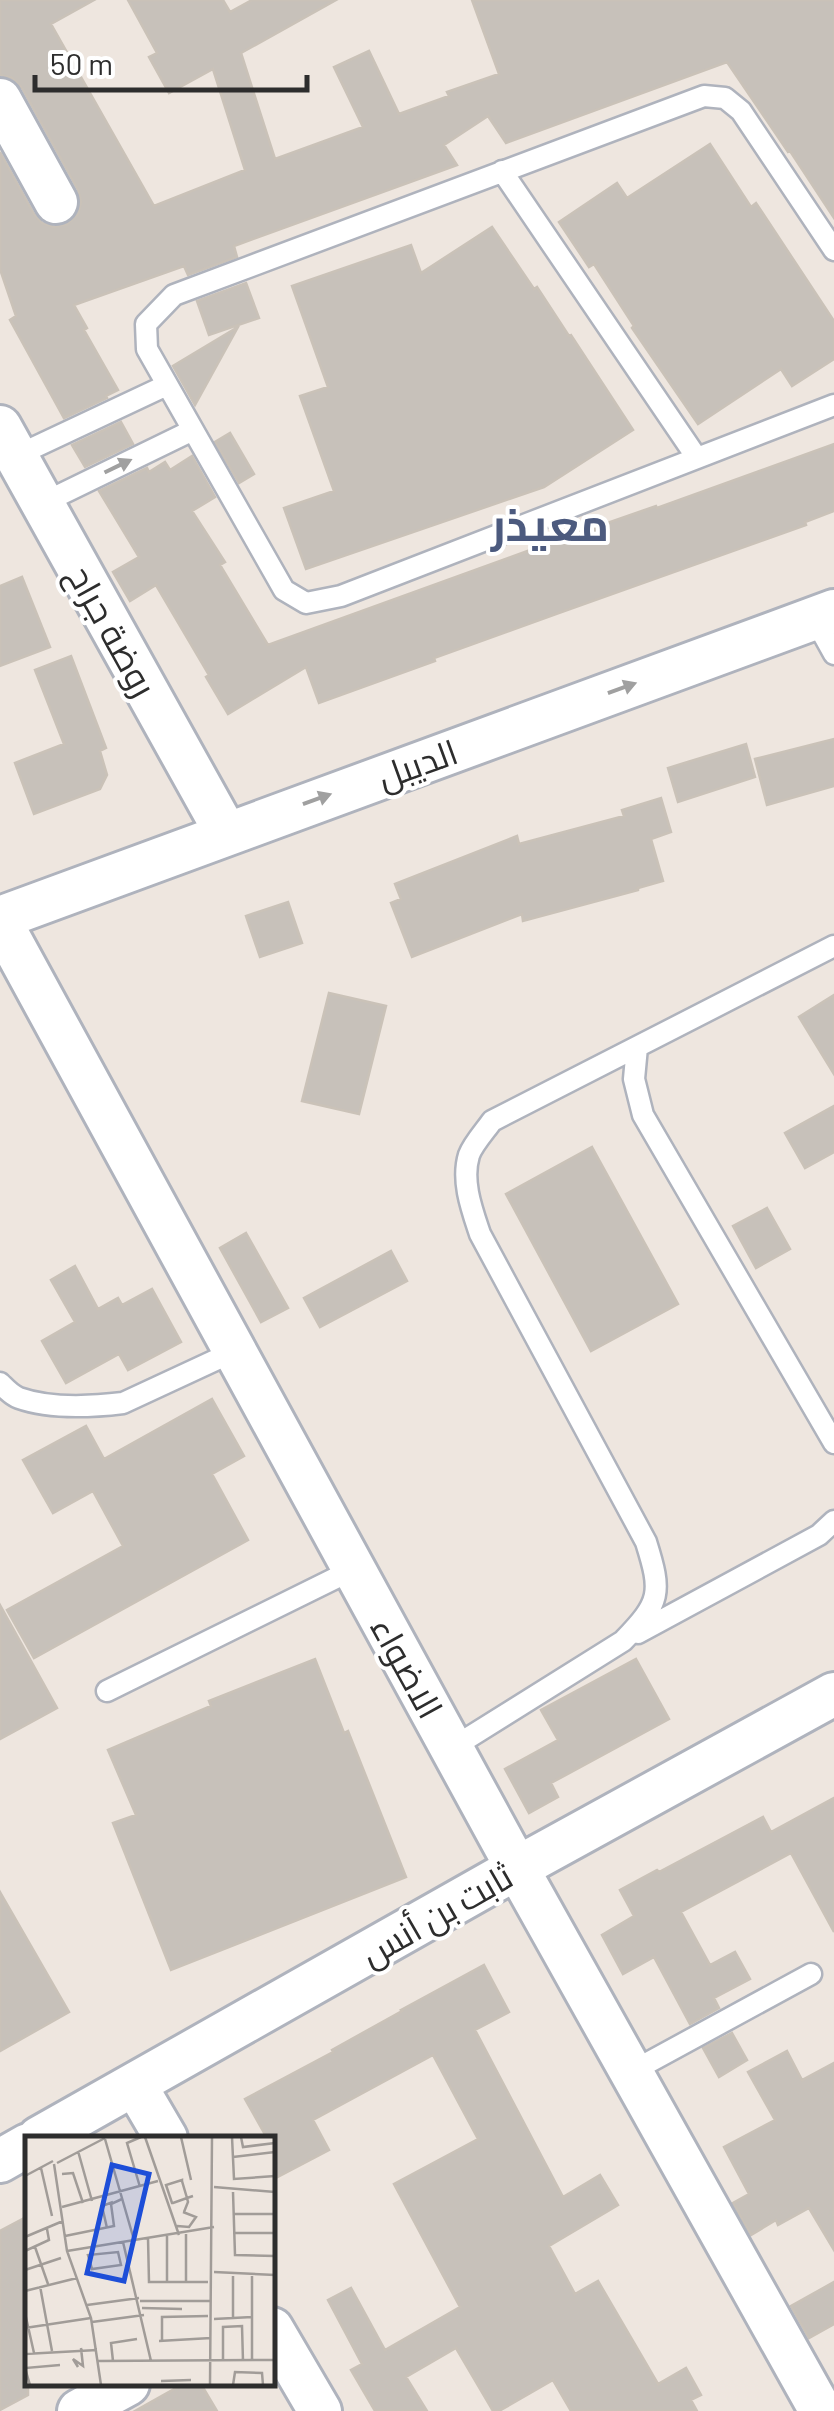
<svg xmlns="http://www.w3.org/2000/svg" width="834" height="2411" font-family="Barlow,Cairo,sans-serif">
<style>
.building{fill:#c7c1ba;stroke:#cac2b8;stroke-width:2.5}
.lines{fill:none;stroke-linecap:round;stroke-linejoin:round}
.lane-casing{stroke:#afb3bd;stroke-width:25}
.street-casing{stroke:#afb3bd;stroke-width:48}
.lane{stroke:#fff;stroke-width:20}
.street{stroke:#fff;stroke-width:42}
.oneway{fill:#a0a0a0}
.labels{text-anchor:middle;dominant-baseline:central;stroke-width:8;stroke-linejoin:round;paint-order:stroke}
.street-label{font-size:35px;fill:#2d2d2d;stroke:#fff}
.district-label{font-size:45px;font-weight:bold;fill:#4c5a7e;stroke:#fff}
.inset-road{fill:none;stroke:#a19c98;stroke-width:2.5}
.view{fill:#1d4ed8;fill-opacity:0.15;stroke:#1d4ed8;stroke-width:5}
.inset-edge{fill:none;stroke:#2d2d2d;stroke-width:5}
</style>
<rect width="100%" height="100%" fill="#eee6df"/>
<!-- building -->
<path class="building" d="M0,0H94L51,24L154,206L245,170L213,69L169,93L149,57L157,53L128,0H223L230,12L252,0H336L241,53L275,159L363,127L334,67L369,51L399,114L449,96L447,92L499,74L472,0H834V218L790,151L788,152L727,62L506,143L488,116L444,145L457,165L234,246L237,257L188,275L184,266L74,305L87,328L84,330L118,390L106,396L107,398L64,418L10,320L16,316L0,269V152L34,214L42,223L54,227L67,224L78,214L81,202L78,190L22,88L12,78L0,75Z
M710,144L751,207L756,203L834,321V359L792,386L781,369L698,424L632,328L634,326L594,264L589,267L559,222L617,183L627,198Z
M492,227L534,289L537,287L569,336L571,335L633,430L544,487L306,569L284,508L334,491L300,396L328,387L292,286L411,245L421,273Z
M246,283L259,318L209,335L197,301Z
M238,327L195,405L173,366Z
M121,422L133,444L85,467L72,445Z
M230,433L254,474L239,483L215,442Z
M834,444V511L805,522L806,525L556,614L434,658L435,661L319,703L306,667L228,714L206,677L209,675L156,585L130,601L113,572L139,557L99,491L147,468L149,472L165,462L170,470L192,456L215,497L192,511L225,562L220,565L268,645L533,549L656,506L657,508Z
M22,577L50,647L0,666V586Z
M71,656L106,748L100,751L107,775L100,789L34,814L15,763L64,744L35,670Z
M834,739V786L767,805L755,759Z
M746,744L755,777L678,802L668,768Z
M661,798L671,832L651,839L663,881L638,888V890L523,921L522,914L412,957L391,903L401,899L395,884L517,836L519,844L624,816L622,810Z
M288,902L302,943L260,957L246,916Z
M329,993L386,1006L359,1114L302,1101Z
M834,995V1074L799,1017Z
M834,1106V1152L805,1168L785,1133Z
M592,1147L678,1304L591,1351L506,1194Z
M767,1208L790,1249L756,1268L733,1226Z
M246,1233L288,1308L261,1322L220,1248Z
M391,1251L407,1281L320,1327L304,1298Z
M75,1266L98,1309L118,1298L122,1305L152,1289L181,1342L128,1370L119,1354L66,1383L42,1341L75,1322L51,1280Z
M212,1399L244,1456L212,1474L248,1540L34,1658L7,1610L123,1546L93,1491L53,1513L23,1460L86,1426L104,1459Z
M0,1605L57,1708L0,1739Z
M315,1659L344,1733L348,1731L406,1877L171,1970L113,1823L136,1815L108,1750L211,1706L209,1701Z
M636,1659L669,1719L551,1783L558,1797L529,1813L505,1769L558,1740L541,1710Z
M834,1798V1932L791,1853L681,1912L710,1965L735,1952L750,1979L714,1998L719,2008L690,2024L654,1957L623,1974L602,1935L634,1916L620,1890L657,1870L659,1872L763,1817L771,1832Z
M0,1892L69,2012L0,2051Z
M484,1965L509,2012L475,2030L563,2197L600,2175L618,2205L549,2246L575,2294L598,2281L658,2384L686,2368L701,2395L691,2400L697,2411H571L553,2380L499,2411H493L456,2348L406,2377L427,2411H375L351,2370L362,2364L328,2300L351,2288L385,2350L460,2307L394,2184L478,2139L433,2055L313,2120L329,2150L272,2180V2138H267L245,2099L333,2052L332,2050L402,2011L401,2010Z
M732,2033L747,2060L719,2077L703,2048Z
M787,2051L802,2080L834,2063V2250L809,2208L778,2225L776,2220L751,2235L733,2203L749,2194L724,2147L775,2120L748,2072Z
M28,2216V2395L0,2410V2231Z
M834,2282V2324L809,2338L791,2306Z
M183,2384H201L217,2411H135Z"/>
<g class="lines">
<!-- lane casing -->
<g class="lane-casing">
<path id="lane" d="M502,171L697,458
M834,250L741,111L725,98L704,96L174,295L146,324L147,349L284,590L306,603L341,596L834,405
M16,456L167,385
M43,503L193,430
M814,618L834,654
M637,1047L634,1079L643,1115L834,1443
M0,1383C6,1389 11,1395 19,1398C50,1409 90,1407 123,1403L235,1351
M638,1633L819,1535L834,1521
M107,1691L354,1569
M452,1748L623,1641C661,1602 662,1593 646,1542L480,1234C472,1210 461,1181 469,1155C473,1144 485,1131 492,1121L834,946
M631,2072L811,1974"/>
</g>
<!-- street casing -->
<g class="street-casing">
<path id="street" d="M0,100L56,202
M0,427L226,833
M0,918L834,611
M0,921L517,1868L821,2411
M135,2085L166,2138
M39,2138L517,1868L834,1694
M0,2161L28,2145
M272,2329L320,2411
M79,2411L128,2384"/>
</g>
<!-- lane -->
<use href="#lane" class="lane"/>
<!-- street -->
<use href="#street" class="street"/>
</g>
<!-- one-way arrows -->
<defs><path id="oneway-solid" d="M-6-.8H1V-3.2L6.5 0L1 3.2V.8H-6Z" transform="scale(2.5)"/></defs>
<g class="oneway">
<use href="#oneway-solid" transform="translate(118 466) rotate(-26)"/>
<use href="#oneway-solid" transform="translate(622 688) rotate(-20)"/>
<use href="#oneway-solid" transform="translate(317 799) rotate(-20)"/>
</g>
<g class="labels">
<!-- street labels -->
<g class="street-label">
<text transform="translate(113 630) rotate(61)">روضة جراح</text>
<text transform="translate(417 763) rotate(-20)">الديبل</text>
<text transform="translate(408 1667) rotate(61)">الاضواء</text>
<text transform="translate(436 1914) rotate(-30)">ثابت بن أنس</text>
</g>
<!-- district labels -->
<g class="district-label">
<text x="550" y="523">معيذر</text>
</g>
</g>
<!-- overview -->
<g transform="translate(25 2136)">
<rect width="250" height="250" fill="#eee6df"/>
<path class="inset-road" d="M120,1L154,99M156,1L166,44M207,1L209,43L250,40M216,1L218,11L250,7M80,3L109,104M53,15L67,65M208,21L250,16M32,27L80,2M29,28L42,115L66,182L76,249M16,32L27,80M37,38L48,37L58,67M0,40L28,25M115,51L102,7L116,1M189,51L250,56M208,56L210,119L250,120M37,71L133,45M159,76L163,66L162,62L157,45V44L141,49L147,67H148L162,62L168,60M208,78H250M152,90L164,91L171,81L158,76M82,92L77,70L88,66M208,97H250M161,98V146M40,100L89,90L86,68L97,63M0,101L38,85M123,102L124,146H183M98,106L126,225M10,111L23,148M0,115L24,104L22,93M42,115L189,91M93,116L96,129L67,133L63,119ZM0,134L36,122M189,136L250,139M227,140V224M142,146V100M15,150L27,215M0,155L52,142M115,165H186M62,169L114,162M117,172L157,173M0,177L9,217M208,181V140M189,183L227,181M67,186L119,179M0,192L66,182M134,205L186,202M137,205V181L183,180M0,218L72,214M198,224V191L217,190L218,225M73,225L250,224M88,225L86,207L112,203M53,231L48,223L58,230L56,212M136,245L166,244M5,249L0,232L35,229M185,249L187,1M208,249L210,236L237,237L238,249"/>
<path class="view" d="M87,29L124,38L99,145L62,137Z"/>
<rect width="250" height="250" class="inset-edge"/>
</g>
<!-- scale -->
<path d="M35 75v15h272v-15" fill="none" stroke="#2d2d2d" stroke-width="5"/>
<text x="50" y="75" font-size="30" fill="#2d2d2d" stroke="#ffffff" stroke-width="8" paint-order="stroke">50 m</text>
</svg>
